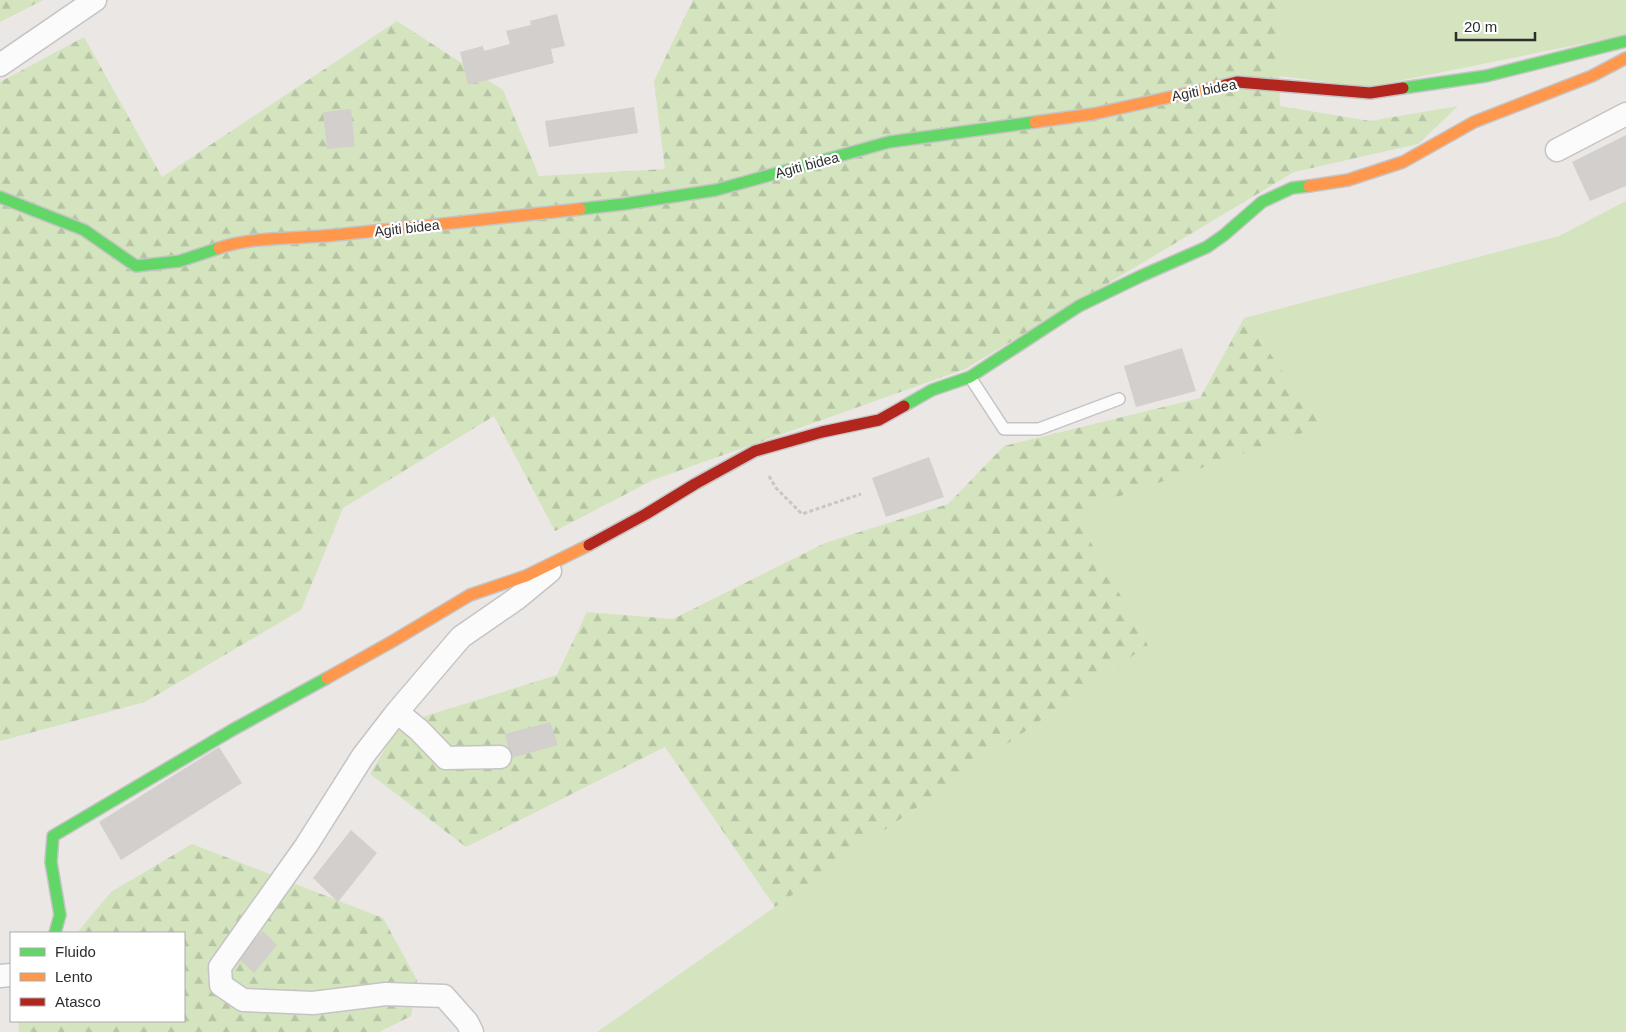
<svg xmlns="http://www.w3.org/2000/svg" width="1626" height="1032" font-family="Helvetica,sans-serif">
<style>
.grass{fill:#d4e4bf}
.forest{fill:url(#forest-firs)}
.building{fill:#d2cfcd}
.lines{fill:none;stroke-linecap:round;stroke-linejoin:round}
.lane-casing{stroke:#c5c4c4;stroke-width:14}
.street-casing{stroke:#c5c4c4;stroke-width:25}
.fast-casing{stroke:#c5c4c4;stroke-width:14}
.slow-casing{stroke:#c5c4c4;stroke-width:14}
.jam-casing{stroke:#c5c4c4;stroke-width:14}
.path{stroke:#c8c7c7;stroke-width:3;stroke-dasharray:4 2.5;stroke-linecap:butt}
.lane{stroke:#fcfbfb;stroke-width:11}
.street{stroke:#fcfbfb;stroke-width:22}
.fast{stroke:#63d668;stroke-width:11}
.slow{stroke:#ff974d;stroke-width:11}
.jam{stroke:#b3261e;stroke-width:11}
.labels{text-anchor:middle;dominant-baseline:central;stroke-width:4.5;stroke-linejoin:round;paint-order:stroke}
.street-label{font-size:14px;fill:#2d2d2d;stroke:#fff}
</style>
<defs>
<pattern id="forest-firs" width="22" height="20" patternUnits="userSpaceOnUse" patternTransform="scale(1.25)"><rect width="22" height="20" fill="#d4e4bf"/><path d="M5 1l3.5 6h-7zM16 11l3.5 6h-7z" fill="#b6c4a4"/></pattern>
</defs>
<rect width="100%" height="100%" fill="#ebe7e4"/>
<!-- grass -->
<path class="grass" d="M1278,0H1626V35L1368,87L1279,76Z
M1626,201V1032H597L1148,645L1073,512L1323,426L1244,318L1559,236Z"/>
<!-- forest -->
<path class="forest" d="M0,0H43L0,22Z
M693,0H1278L1280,106L1370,121L1458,106L1418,144L1294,172L965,369L653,480L555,531L494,416L343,508L301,610L145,702L0,741V82L84,37L162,177L397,21L503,90L539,176L665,169L654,81Z
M1244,318L1323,426L1074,512L1148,645L775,907L665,747L466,847L370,774L400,724L557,675L587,612L673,619L825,543L948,504L1004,446L1200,398Z
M192,844L383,918L417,980L411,1016L379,1032H19L18,1021H184V933H77L111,892Z"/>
<!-- building -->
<path class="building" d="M557,14L565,46L551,49L554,63L468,85L460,52L483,46L484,51L510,44L506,31L531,25L530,21Z
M634,107L638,133L549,147L545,121Z
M351,109L355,146L327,149L323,112Z
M1626,135V186L1590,201L1572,162Z
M1182,348L1196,391L1136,407L1124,366Z
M929,457L944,497L886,517L872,478Z
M550,722L558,745L511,758L505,734Z
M219,747L242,783L121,860L99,822Z
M351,830L377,853L338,902L313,878Z
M263,931L277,945L254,973L237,957Z"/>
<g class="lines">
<!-- lane casing -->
<g class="lane-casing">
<path id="lane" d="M970,377L1004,429H1039L1119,399"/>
</g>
<!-- street casing -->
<g class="street-casing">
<path id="street" d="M0,65L95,0
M1557,150L1626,114
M397,712L419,730L446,758L500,757
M0,976L11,975
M472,1032L467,1022L444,996L386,994L313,1003L243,1000L221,985L220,967L306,846L363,756L397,712L461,637L516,599L550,571"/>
</g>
<!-- fast casing -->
<g class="fast-casing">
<path id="fast" d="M1403,88L1486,76L1626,41
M0,197L84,230L136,266L180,261L219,248
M580,209L624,204L716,190L889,142L1035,122
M904,406L932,390L970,377L1079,306L1141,276L1207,247L1224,235L1262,202L1292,188L1309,186
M55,933L60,915L51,862L53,836L234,729L327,678"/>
</g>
<!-- slow casing -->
<g class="slow-casing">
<path id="slow" d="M1035,122L1093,114L1225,85
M1309,186L1348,180L1403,162L1474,122L1592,76L1626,58
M219,248C254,236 297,239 335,235C417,227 498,218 580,209
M327,678L393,641L470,595L526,576L589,545"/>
</g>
<!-- jam casing -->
<g class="jam-casing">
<path id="jam" d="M1225,85L1237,82L1370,93L1403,88
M589,545L646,514L695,484L755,451L822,432L879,420L904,406"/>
</g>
<!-- path -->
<path class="path" d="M769,476L776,488L802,514L861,494"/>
<!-- lane -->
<use href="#lane" class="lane"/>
<!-- street -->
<use href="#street" class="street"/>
<!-- fast -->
<use href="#fast" class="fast"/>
<!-- slow -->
<use href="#slow" class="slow"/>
<!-- jam -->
<use href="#jam" class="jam"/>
</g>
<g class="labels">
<!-- street labels -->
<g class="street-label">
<text transform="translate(1204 90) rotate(-11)">Agiti bidea</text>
<text transform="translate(807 165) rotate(-15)">Agiti bidea</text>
<text transform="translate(407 228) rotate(-6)">Agiti bidea</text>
</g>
</g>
<!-- legend -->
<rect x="10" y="932" width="175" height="90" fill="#ffffff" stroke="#ababab"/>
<rect x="20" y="948" width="25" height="8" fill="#63d668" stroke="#ababab"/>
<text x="55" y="957" font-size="15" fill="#2d2d2d">Fluido</text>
<rect x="20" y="973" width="25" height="8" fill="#ff974d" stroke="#ababab"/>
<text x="55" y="982" font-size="15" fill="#2d2d2d">Lento</text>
<rect x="20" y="998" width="25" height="8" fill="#b3261e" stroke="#ababab"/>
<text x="55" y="1007" font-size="15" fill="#2d2d2d">Atasco</text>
<!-- scale -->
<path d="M1456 32v8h79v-8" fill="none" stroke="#2d2d2d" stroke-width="2.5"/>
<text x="1464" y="32" font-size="15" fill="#2d2d2d" stroke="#ffffff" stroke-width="4" paint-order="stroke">20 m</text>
</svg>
